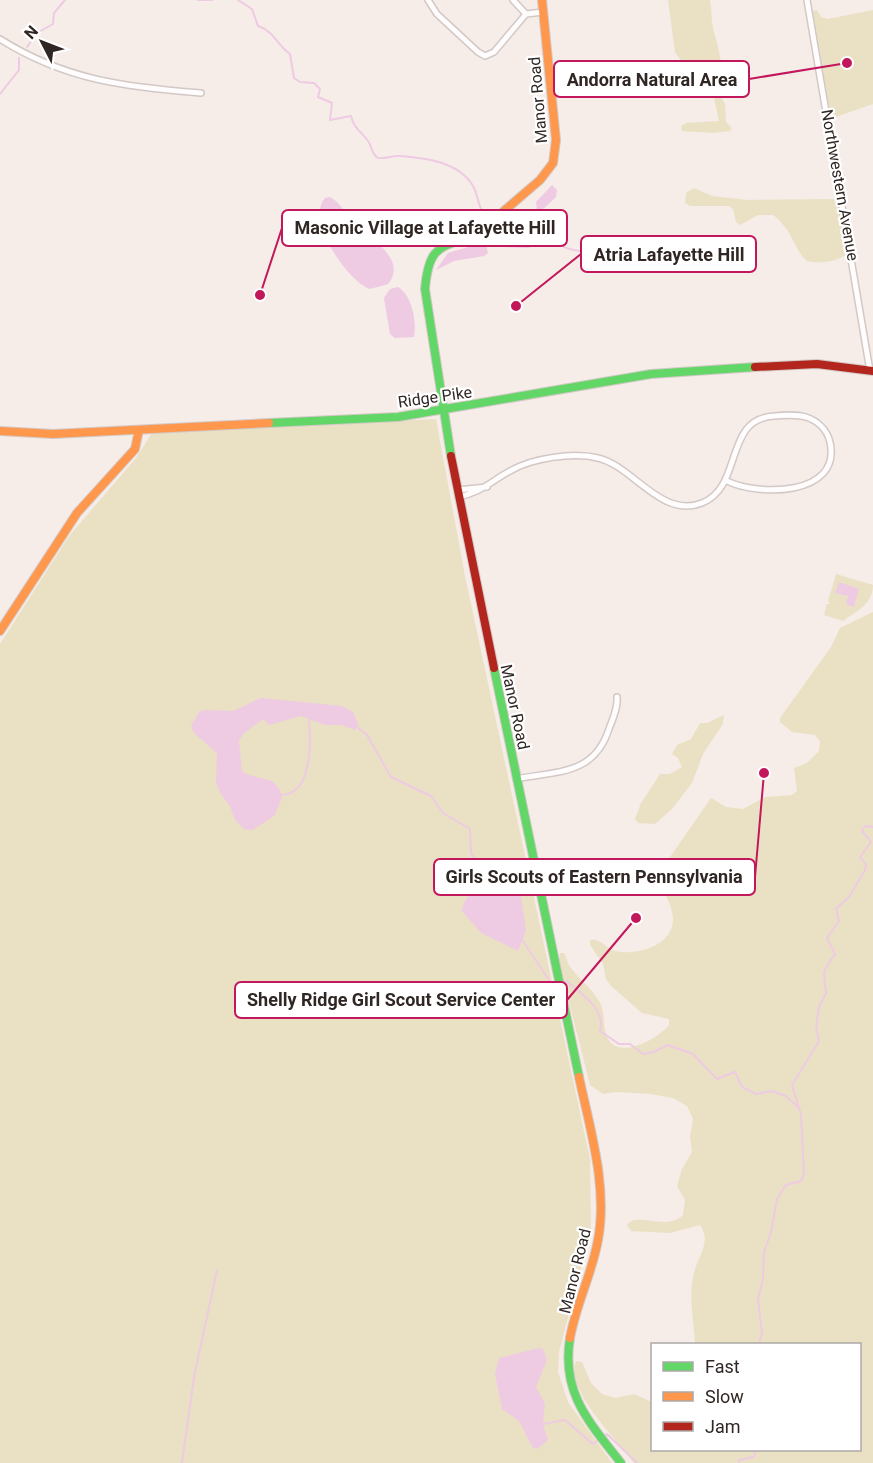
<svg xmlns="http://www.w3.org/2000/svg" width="873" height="1463" font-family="Roboto,sans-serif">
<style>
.green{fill:#eae1c4}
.water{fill:#eecae3}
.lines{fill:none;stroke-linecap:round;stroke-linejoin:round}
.stream{stroke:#eecae3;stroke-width:2}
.street-casing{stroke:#d2c9c6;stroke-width:8}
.fast-casing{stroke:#d2c9c6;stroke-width:10}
.slow-casing{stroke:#d2c9c6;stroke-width:10}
.jam-casing{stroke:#d2c9c6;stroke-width:10}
.street{stroke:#fefcfc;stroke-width:5}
.fast{stroke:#63d668;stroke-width:8}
.slow{stroke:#ff974d;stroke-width:8}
.jam{stroke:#b3261e;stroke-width:8}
.labels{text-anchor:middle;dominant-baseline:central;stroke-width:4.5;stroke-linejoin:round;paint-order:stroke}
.street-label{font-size:16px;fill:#302724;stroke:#fff}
.leader{fill:none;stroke:#c2185b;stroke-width:2}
.callout-dot{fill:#c2185b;stroke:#fff;stroke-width:2}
.callout{fill:#fff;stroke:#c2185b;stroke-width:2}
.callout-label{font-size:18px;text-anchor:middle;font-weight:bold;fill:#302724}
</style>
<rect width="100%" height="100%" fill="#f6ece8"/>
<!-- green -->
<path class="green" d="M668,0H710C712,9 711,19 713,28C717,45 728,76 718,92L710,91L709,68L686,67L675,52Z
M817,10L821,17L828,19L873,10V104L830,119L813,21V11Z
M720,95L725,104L726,122L732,128L730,131L712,133L682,131L681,126L686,123L719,121L714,98Z
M694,188L712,196L748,200L834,199L838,204L846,254C838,262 818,264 807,261C793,249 794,231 773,215H758L740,225L736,222L733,209L729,206H690L685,203L686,193Z
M436,419L465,576L590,1159L591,1230L559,1352L558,1372L568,1402L612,1463H0V644L69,536L136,458L152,433Z
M836,574L873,585C873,604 857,611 843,621L824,615L827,604H830L828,601Z
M873,612V1463H634C618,1440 564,1390 576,1361L582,1362L591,1383L602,1394L615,1398L634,1394L652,1402V1450H860V1344H695C694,1322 688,1296 694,1273C698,1256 712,1242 700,1225L670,1233L631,1231L627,1225C638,1211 665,1232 683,1215L685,1200L677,1186L682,1169L692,1152L690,1137L693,1119L687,1106L673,1098L651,1094L615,1092L603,1094L590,1085L559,962L560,953H564C567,958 567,964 572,969C580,980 591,988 599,1001C606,1013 602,1025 607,1037C618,1062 659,1038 669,1025V1019L642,1013L611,986L606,979L603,964L590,945V940C600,938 606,948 615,951C637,956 674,946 673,918C672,902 660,890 659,873L711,798L726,807L743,809L765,797L792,795L797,791L794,768L807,763L819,751L820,741L815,735L792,732L780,722V718L831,647L840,628Z
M724,715L723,724L703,754L692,783L672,809L655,824L638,823L635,819L641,803L660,774H670L682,767L678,758L672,754L677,745L691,739L700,723H707Z"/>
<!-- water -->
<path class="water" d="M552,185L557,190L556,197L540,212L537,211L536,202Z
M325,198L330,197C340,202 345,213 352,221C367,236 409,259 388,284L370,289C348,282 305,219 325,198Z
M511,224L531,226L553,238L550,242L528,248L503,247L500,244L504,232Z
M482,243L486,244L488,253L484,256L454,261L436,270L448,253Z
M398,287C412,295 417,322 414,337L395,338L390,334L384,298L390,289Z
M839,582L859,589L854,607L846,604L848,596L835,593Z
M261,698L342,706L353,712L358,724L355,730L341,725H325L301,716L269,725L263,719L243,734L239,741L242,771C255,782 278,772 282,798L274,816L253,830L244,829L235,820L230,806L221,794L216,783L217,753L194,733L191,726L199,712L204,710L233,711Z
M508,865L518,877L526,931L518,951L481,933L462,911C463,895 492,864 508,865Z
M539,1348L543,1349L547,1360L536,1387L545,1404L543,1424L548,1440L537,1449L533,1448L519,1421L502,1409L495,1374L499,1358Z"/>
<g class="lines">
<!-- stream -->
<path class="stream" d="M198,0H212
M238,0L252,9L258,26C274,31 277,45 290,54L294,78L300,82L314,83L320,89L318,97L332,103L330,120L351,116C354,129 362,132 368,141C373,148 370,152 378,158C386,159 394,155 401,156C426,158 459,162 473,186C479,196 477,206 485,216
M27,47L37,33L53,24L54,13L65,0
M0,94L19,70V58
M498,231L505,236
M549,239C575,255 584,253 613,244
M357,727L367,735L391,777L431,796L443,813L470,829L471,853L486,876
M282,795C312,794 311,742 309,720
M523,941L551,983L567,981C580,993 607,1010 600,1031L619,1044H630L643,1054L654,1052L667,1045L693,1054L717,1079L735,1072L742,1087L756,1094L772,1091L786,1096L798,1107
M759,1344L762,1333L758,1300L763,1279L764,1252L771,1232L777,1199L786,1185L801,1181L804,1174L801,1115L792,1085L819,1041L816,1027L819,1007L826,993C823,969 822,973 835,954L827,938L839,921L836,909L849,897L865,870L866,865L860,857L871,842L862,831L865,826L873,827
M543,1424L565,1420L593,1444L599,1440
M603,1437L607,1434L637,1463
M182,1463L194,1377L217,1270
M739,1463V1460L754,1457L756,1450"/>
<!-- street casing -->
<g class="street-casing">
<path id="street" d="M428,0L437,14L478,52L485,56L494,52L526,14
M513,0L526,14
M807,0L870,371
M526,14L543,12
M0,39C65,80 125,87 201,93
M457,490L487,487
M458,497C482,492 490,482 510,471C532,458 573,452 598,458C633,466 661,519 702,503C744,486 723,419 774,416C785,415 796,414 806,417C818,421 827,430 830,442C842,497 757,496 727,481
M516,779C558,771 594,775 609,729C613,718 618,708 617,697"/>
</g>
<!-- fast casing -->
<g class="fast-casing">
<path id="fast" d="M269,423L398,417L651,374L755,367
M451,456L425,289C429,240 444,249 480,232C489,227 498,217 505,210
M494,668L579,1077
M570,1338C561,1393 589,1422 621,1463"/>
</g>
<!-- slow casing -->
<g class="slow-casing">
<path id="slow" d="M505,210L540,180L553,163L556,140L542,0
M0,431L53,434L269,423
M0,631L77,513L135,449L139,430
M570,1338C576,1304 592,1274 598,1240C608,1187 590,1129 579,1077"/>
</g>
<!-- jam casing -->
<g class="jam-casing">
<path id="jam" d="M755,367L817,364L873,371
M451,456L494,668"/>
</g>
<!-- street -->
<use href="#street" class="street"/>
<!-- fast -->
<use href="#fast" class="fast"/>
<!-- slow -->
<use href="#slow" class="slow"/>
<!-- jam -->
<use href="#jam" class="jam"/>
</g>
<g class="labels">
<!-- street labels -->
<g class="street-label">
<text transform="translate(538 100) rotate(-95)">Manor Road</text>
<text transform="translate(840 185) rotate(80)">Northwestern Avenue</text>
<text transform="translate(435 397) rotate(-8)">Ridge Pike</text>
<text transform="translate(515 707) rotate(78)">Manor Road</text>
<text transform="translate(575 1271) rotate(-76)">Manor Road</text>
</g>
</g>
<!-- callouts -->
<path class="leader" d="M847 63L749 79M260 295L282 228M516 306L581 254M764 773L755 877M636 918L567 1000"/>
<g class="callout-dot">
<circle cx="847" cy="63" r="6"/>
<circle cx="260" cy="295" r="6"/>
<circle cx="516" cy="306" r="6"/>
<circle cx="764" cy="773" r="6"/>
<circle cx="636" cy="918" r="6"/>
</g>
<g class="callout">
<rect x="554" y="61" width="195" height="36" rx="6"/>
<rect x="282" y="210" width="285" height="36" rx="6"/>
<rect x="581" y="236" width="175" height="36" rx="6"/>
<rect x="434" y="859" width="321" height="36" rx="6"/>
<rect x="235" y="982" width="332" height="36" rx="6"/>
</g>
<g class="callout-label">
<text x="652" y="86">Andorra Natural Area</text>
<text x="425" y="234">Masonic Village at Lafayette Hill</text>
<text x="669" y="261">Atria Lafayette Hill</text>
<text x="594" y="883">Girls Scouts of Eastern Pennsylvania</text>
<text x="401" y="1006">Shelly Ridge Girl Scout Service Center</text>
</g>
<!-- legend -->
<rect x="651" y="1343" width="210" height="108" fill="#ffffff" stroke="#aca9a7" stroke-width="1.5"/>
<rect x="663" y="1362" width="30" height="9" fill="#63d668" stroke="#aca9a7" stroke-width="1.5"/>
<text x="705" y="1373" font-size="18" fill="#302724">Fast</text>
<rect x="663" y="1392" width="30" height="9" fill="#ff974d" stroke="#aca9a7" stroke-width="1.5"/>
<text x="705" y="1403" font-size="18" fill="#302724">Slow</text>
<rect x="663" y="1422" width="30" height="9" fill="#b3261e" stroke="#aca9a7" stroke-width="1.5"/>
<text x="705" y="1433" font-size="18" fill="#302724">Jam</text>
<!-- north arrow -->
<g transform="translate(42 42) rotate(312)" stroke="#ffffff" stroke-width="4.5" paint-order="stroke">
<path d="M0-4.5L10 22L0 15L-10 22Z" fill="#302724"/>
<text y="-9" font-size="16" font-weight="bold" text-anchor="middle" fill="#302724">N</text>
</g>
</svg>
